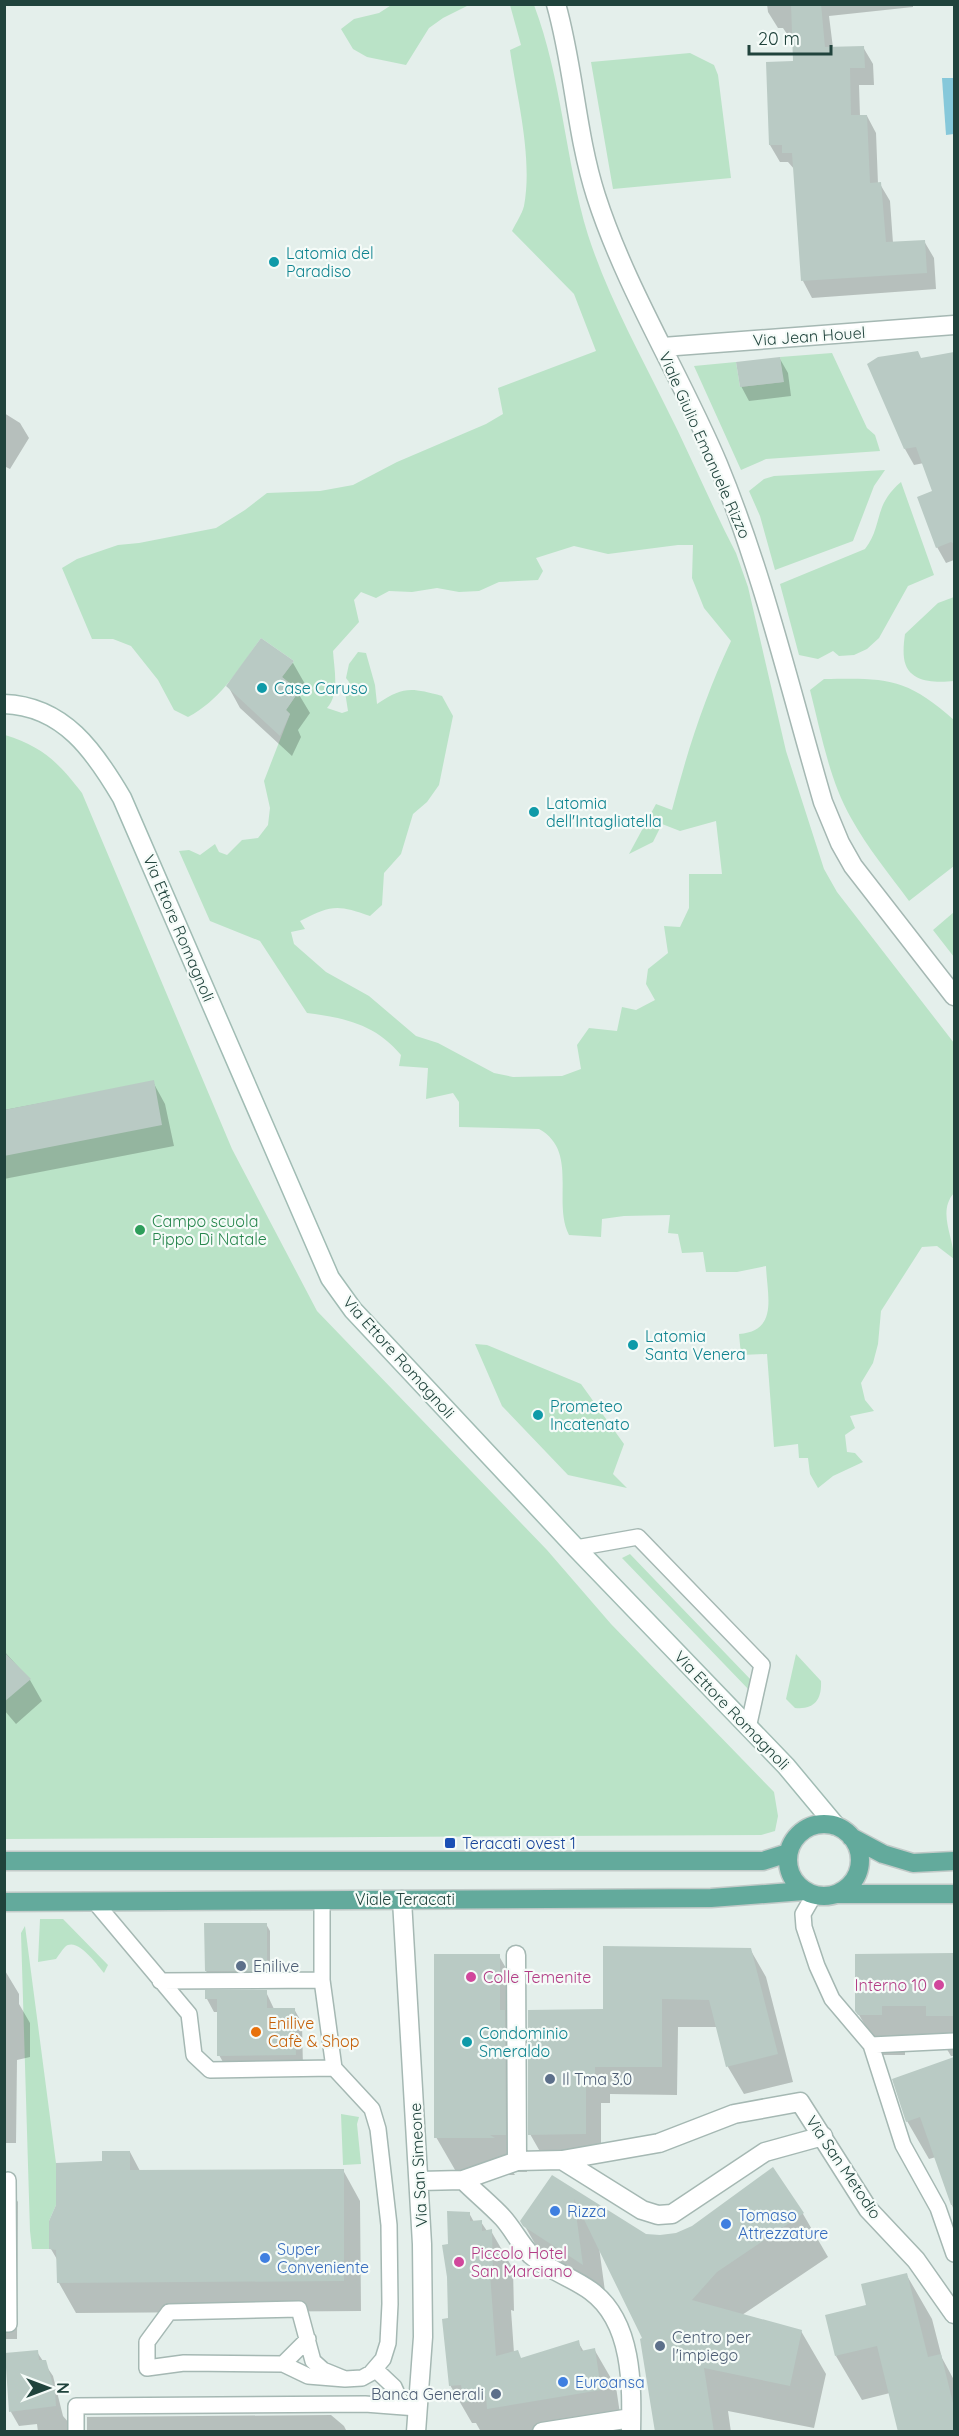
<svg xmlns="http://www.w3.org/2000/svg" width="959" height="2436" font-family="Quicksand,sans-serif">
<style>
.green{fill:#bae3c7;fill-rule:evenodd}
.water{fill:#86c8da}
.shadow{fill:#0003}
.building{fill:#b9cac4}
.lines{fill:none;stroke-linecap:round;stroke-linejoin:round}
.lane-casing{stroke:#a5b8b3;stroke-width:18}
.street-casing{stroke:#a5b8b3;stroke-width:21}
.secondary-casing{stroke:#a1bcb4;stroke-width:21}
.primary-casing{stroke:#c1cac8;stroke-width:21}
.lane{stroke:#fff;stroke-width:15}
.street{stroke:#fff;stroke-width:18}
.secondary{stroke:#fff;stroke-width:18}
.primary{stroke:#63aa9c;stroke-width:18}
.culture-dot{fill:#0f9aa8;stroke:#f5fbf8;stroke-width:2}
.leisure-dot{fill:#2e9e5b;stroke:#f5fbf8;stroke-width:2}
.transit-dot{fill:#1a4fb4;stroke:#f5fbf8;stroke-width:2}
.service-dot{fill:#5c6f8a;stroke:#f5fbf8;stroke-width:2}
.hotel-dot{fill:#d1479c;stroke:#f5fbf8;stroke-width:2}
.food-dot{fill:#e8710a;stroke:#f5fbf8;stroke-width:2}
.shop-dot{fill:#3f7fe0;stroke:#f5fbf8;stroke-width:2}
.labels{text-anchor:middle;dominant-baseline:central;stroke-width:4.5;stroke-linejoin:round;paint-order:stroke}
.culture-label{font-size:16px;fill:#0d838f;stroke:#f5fbf8;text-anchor:start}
.street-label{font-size:16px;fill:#20433c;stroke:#f5fbf8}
.leisure-label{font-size:16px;fill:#27864d;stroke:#f5fbf8;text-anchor:start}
.transit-label{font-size:16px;fill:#164399;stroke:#f5fbf8;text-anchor:start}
.service-label{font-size:16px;fill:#4e5e75;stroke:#f5fbf8;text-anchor:start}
.hotel-label{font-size:16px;fill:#b23c85;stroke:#f5fbf8;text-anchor:start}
.food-label{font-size:16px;fill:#c56008;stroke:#f5fbf8;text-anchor:start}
.shop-label{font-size:16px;fill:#366cbe;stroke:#f5fbf8;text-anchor:start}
</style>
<rect width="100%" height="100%" fill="#e4efeb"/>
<!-- green -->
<path class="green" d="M393,4H469V5L443,18L429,28L406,65L367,57L353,49L341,29L354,19L379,13Z
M510,5H534C562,79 565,159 588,235C607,294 638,350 665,405C690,454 711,505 736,553L748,587L786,751L824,869L837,892L954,1043V1193C937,1212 954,1237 954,1259L937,1246L922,1247L881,1311L878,1344L873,1363L861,1383L865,1400L874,1411L850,1416L855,1428L845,1435L847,1452L855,1453L863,1462L833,1476L818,1488L810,1474L808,1458H799L798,1444L774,1447L767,1354L741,1355L739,1334C779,1331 767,1295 766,1266L737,1272H706L703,1252L682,1253L678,1234L668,1233L670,1215L624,1216L602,1219L601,1237L569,1235C552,1202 579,1151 539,1129L459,1127V1102L453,1093L426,1099L428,1068L399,1066L401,1055C375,1024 345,1018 307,1013L260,941L210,921L179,851L189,850L200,855L215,844L219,852L227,855L242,840L258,838L268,825L270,808L264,781L290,714L286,710L299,691L282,677L294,661L261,638C240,667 221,700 188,717L174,710L158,680L131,646L113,639H92L62,568L77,559L118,545L139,543L216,528L245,510L267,493L320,491L353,485L397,462L486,424L503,414L498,388L596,351L574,294L512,231C516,223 522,214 524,206C533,158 517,98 510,50L521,45ZM678,545H693L692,578L704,608L731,641C705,696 687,752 672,810L656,804L629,854L653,842L662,824L680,831L716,821L722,874H689V908L680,927L664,926L668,953L648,969L646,984L655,1000L636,1010L622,1007L617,1031L589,1028L577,1045L581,1069L562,1076L513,1077L494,1073L438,1043L416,1036L369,996L326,972L294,944L291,932L305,929L300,921C331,905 337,904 370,916L382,905L384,873L401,854L413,814L427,802L439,785L453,716L442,696C411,688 404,686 377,704L375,685L366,653L358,652L349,664L346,678L349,682L345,692L348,711L342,713L327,708C340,694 334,669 333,651L359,622L354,600L361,592L376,598L389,591L412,592L437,588L459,592L479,591L499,582L538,580L543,571L536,558L574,546L608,554Z
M690,53L714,65L718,75L731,178L613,189L591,62Z
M832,353L867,428L875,435L880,451L766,459L741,470L694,366L736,362L740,387L783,382L780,357Z
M885,470L874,486L853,541L775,570L760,516L749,491L764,479L774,476Z
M901,482L934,575L908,586L879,638L867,649L854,655L839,656L833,651L818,659L799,655L780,584L865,549C883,526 873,505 901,482Z
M954,597V681C935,683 907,683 904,658C903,650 904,641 905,634L938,603Z
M824,679C886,678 906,677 954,720V866L909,901C889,874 867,847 851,818C829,779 821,733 810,690Z
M5,735C43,747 58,762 82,793L232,1149L317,1311L547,1550L611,1624L774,1792L778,1816L775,1831L761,1835L5,1839Z
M954,912V957L933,930Z
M475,1344L487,1345L581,1384L624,1444L613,1474L627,1488L568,1475L502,1406Z
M630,1554L752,1681L750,1691L622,1558Z
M796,1654L821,1681C822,1700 814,1710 795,1708L786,1699Z
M40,1919H63L108,1965L104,1973C97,1965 77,1936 65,1947C62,1950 59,1955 56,1959L38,1962Z
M25,1926L56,2163V2205L49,2221V2249H32L30,2231L21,1933Z
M341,2114L359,2117L357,2124L361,2164L343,2165Z"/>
<!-- water -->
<path class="water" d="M942,78H954V134L946,135Z"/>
<!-- shadow -->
<path class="shadow" d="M767,4H913V7L829,16L833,48L863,47L873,64L874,85H859L860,116H867L876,133L878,184H880L890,201L893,243L924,241L934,258L936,289L812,298L803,281L795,170L788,162H780L770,145L767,63L795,62L794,34H787L783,28H778L768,12Z
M954,353V560L946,563L937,547L934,492L924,463L914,465L905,449L921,360Z
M780,359L788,373L791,396L749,401L741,386Z
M4,413L20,423L29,438L10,469L4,466Z
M293,663L305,684L298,693L310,713L298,730L301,737L292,756L240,708L228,686Z
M153,1082L165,1104L174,1146L4,1179V1110Z
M4,1651L30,1680L42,1701L16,1724L4,1710Z
M266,1924L270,1931V1977H210L206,1971Z
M750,1949L766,1977L793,2082L744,2094L728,2067L718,2027H678L677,2095L610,2094V2103H601V2162H546L530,2134L604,2011Z
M856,1955H954V2056H951L945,2046H905V2055H883L856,2010Z
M499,1956L521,1994V2040L526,2049L527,2172H513L515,2175H458L436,2137Z
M4,1969L19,1994V2004L30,2023V2057L17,2060L16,2143H4Z
M266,1992L274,2009H294L302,2023L303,2068L227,2069L219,2055V2012H214L207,1999Z
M954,2059V2211L936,2157L929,2159L907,2121L894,2080Z
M130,2152L140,2171L343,2170L360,2201L361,2311L76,2313L59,2283L58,2261L51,2249L103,2162Z
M773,2169L803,2214L828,2257L742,2315L801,2331L826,2374L814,2428L728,2411L731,2432H657L644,2339L599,2247L607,2306L547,2265L522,2221L552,2177L645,2236L660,2237L676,2234L693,2227Z
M4,2179L18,2202L17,2339H4Z
M469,2213L474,2222H481L487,2231H491L513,2269L514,2311L511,2310L514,2353L522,2360L578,2342L584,2352L594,2349L616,2387L622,2427L598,2432H481L476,2423H472L450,2385L449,2319V2246Z
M906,2274L932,2319L942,2358L954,2380V2432H899L890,2393L862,2400L836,2356L868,2306Z
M37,2352L53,2376L63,2416L69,2423V2432H38L37,2424L19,2426L11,2412L6,2354Z
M331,2415L344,2426L347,2432H87V2417Z"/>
<!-- building -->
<path class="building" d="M791,4H821L825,47L864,46L865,68H850L851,115H867L870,183L881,182L886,242L925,240L927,273L801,281L792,153H782V145H769L766,62L793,61Z
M918,351L921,358L954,352V544L951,542L936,548L917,497L932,491L916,447L904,449L867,364L878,357Z
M780,357L784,382L740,387L736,362Z
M261,638L294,661L282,677L299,691L286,710L290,714L280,736L226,686Z
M154,1080L162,1125L4,1156V1110Z
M4,1652L31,1679L4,1702Z
M204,1923H267V1971H205Z
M603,1946L751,1948L778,2054L726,2067L709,2000L662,1999V2067H595V2075H586V2134L528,2135V2010L603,2009Z
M954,1953V2016H926V2006H882V2015H858L855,2011V1954Z
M434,1954H500V2010H505L506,2135H490L495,2138H434Z
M205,1990H267V2008H295L296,2055L217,2056V1999H205Z
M954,2057V2205H951L920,2117L906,2122L892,2079Z
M102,2151H130V2170L344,2169V2281L57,2283L56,2250L49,2249V2221L56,2205V2163L102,2161Z
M773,2167L804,2213L717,2272L692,2300L802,2330L790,2386L704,2368L714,2432H655L640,2339L642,2338L574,2199L583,2265L523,2226L520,2221L552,2175L646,2234L660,2235L676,2233L692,2226Z
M447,2211L470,2212V2221L482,2220V2231L492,2229L493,2273H490L496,2356L518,2350L521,2358L579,2340L581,2351L595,2348L601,2390L487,2409L486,2396L463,2403L461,2385L449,2386L442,2319L448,2318L447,2277L442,2245L448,2244Z
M907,2273L928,2357L941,2354L954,2407V2432H898L877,2346L835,2356L825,2315L866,2305L861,2284Z
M38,2350L39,2360H46L55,2392L56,2406L9,2412L5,2353Z"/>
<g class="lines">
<!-- lane casing -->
<g class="lane-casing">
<path id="lane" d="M576,1548L638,1537L762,1665L748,1728
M814,1895L803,1914L804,1927L817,1966L832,1999L871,2045
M322,1900V1980L334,2068L372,2109L378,2129L389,2225L390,2304L388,2343L383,2359L371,2373L362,2378L345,2379L308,2376L283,2364L184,2363L147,2368V2342L169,2312L299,2309L313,2361L323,2370L345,2379
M94,1901L189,2014L194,2055L210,2070L334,2068
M160,1981L322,1980
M954,2041L871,2045L903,2145L938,2208L954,2254
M4,2324H9L8,2180
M283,2364L308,2339
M376,2370L394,2387L403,2407
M76,2432V2406L365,2404L417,2408"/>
</g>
<!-- street casing -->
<g class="street-casing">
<path id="street" d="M556,4C574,67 576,134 596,196C626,289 680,374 718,464C763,573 790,689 823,802L840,843L853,866L954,996
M663,347L954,325
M402,1900L422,2244L423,2337L416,2432
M516,1955L517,2161
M562,2160L642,2210L658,2215L672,2214L765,2152L823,2136
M463,2180C476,2193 491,2205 503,2218C513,2229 520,2244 531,2255C548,2270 572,2277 591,2291C633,2322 632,2385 631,2432
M419,2181L463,2180L517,2161L562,2160L659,2143L734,2114L800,2102L868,2209L916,2260L954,2314
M542,2432L631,2418"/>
</g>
<!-- secondary casing -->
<g class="secondary-casing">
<path id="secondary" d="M4,704C64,706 95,752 122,798L330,1278L353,1310L576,1548L786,1766L836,1826"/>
</g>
<!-- primary casing -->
<g class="primary-casing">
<path id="primary" d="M788 1860a36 36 0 1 1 72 0a36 36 0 1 1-72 0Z
M851,1837L883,1854L913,1863L954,1861
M4,1861H763L788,1853
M836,1894H954
M4,1902L711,1898L804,1891"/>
</g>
<!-- lane -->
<use href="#lane" class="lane"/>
<!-- street -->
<use href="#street" class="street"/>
<!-- secondary -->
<use href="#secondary" class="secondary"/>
<!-- primary -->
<use href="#primary" class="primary"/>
</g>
<!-- markers -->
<g class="culture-dot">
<circle cx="274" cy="262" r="6"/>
<circle cx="262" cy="688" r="6"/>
<circle cx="534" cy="812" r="6"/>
<circle cx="633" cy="1345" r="6"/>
<circle cx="538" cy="1415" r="6"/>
<circle cx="467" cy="2042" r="6"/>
</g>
<circle class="leisure-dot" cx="140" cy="1230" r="6"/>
<rect class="transit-dot" x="444" y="1837" width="12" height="12" rx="3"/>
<g class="service-dot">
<circle cx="241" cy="1966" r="6"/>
<circle cx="550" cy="2079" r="6"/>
<circle cx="660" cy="2346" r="6"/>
<circle cx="496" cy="2394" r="6"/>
</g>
<g class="hotel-dot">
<circle cx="471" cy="1977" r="6"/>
<circle cx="939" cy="1985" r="6"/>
<circle cx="459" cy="2262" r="6"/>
</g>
<circle class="food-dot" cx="256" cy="2032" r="6"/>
<g class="shop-dot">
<circle cx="555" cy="2211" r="6"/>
<circle cx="726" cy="2224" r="6"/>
<circle cx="265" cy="2258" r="6"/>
<circle cx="563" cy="2382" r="6"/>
</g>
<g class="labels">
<!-- culture labels -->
<g class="culture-label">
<text x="286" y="253">Latomia del<tspan x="286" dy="18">Paradiso</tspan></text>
<text x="274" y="688">Case Caruso</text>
<text x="546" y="803">Latomia<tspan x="546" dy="18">dell'Intagliatella</tspan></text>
<text x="645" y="1336">Latomia<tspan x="645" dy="18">Santa Venera</tspan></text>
<text x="550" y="1406">Prometeo<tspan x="550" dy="18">Incatenato</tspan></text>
<text x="479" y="2033">Condominio<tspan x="479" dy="18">Smeraldo</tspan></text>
</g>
<!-- street labels -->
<g class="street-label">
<text transform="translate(809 336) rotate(-4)">Via Jean Houel</text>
<text transform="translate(705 445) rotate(66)">Viale Giulio Emanuele Rizzo</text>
<text transform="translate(179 928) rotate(67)">Via Ettore Romagnoli</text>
<text transform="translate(399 1357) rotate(48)">Via Ettore Romagnoli</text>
<text transform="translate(732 1710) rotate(46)">Via Ettore Romagnoli</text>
<text x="405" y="1899">Viale Teracati</text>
<text transform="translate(418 2165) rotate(-93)">Via San Simeone</text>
<text transform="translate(844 2167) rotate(56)">Via San Metodio</text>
</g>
<!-- leisure labels -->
<g class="leisure-label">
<text x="152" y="1221">Campo scuola<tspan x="152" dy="18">Pippo Di Natale</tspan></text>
</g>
<!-- transit labels -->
<g class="transit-label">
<text x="462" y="1843">Teracati ovest 1</text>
</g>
<!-- service labels -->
<g class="service-label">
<text x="253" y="1966">Enilive</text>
<text x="562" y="2079">Il Tma 3.0</text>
<text x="672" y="2337">Centro per<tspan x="672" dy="18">l'impiego</tspan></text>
<text x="484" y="2394" text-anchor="end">Banca Generali</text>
</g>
<!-- hotel labels -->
<g class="hotel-label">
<text x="483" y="1977">Colle Temenite</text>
<text x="927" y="1985" text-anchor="end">Interno 10</text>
<text x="471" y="2253">Piccolo Hotel<tspan x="471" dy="18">San Marciano</tspan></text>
</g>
<!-- food labels -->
<g class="food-label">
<text x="268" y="2023">Enilive<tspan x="268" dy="18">Cafè &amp; Shop</tspan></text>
</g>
<!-- shop labels -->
<g class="shop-label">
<text x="567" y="2211">Rizza</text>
<text x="738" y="2215">Tomaso<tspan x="738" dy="18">Attrezzature</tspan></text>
<text x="277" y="2249">Super<tspan x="277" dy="18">Conveniente</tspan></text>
<text x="575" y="2382">Euroansa</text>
</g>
</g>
<!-- border -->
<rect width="959" height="2436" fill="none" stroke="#20433c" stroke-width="12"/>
<!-- north arrow -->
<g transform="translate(48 2388) rotate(90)" stroke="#f5fbf8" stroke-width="4.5" paint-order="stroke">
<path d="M0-4.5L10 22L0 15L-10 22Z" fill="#20433c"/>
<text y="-9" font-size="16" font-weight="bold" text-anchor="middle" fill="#20433c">N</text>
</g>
<!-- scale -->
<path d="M749 45v9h82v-9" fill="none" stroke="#20433c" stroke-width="3"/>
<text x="758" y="45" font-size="18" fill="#20433c" stroke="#f5fbf8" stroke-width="4.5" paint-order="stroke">20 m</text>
</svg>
